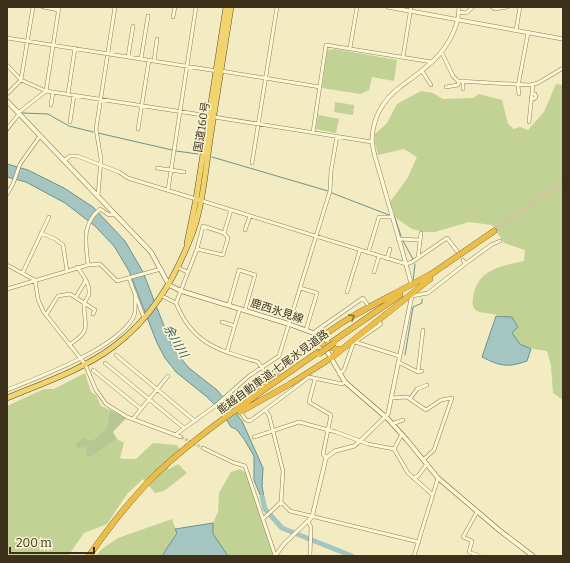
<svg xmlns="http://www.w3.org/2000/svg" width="570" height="563" font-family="Bitter,'Noto Sans JP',serif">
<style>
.green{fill:#c1d294}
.cemetery{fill:#b8c694}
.water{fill:#a4c5c0;stroke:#6a9490}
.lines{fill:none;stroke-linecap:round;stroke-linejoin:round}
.stream{stroke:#6a9490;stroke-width:1}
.river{stroke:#a4c5c0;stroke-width:5}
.minor-tunnel{stroke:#cfc6a0;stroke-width:3;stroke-dasharray:3 1.5;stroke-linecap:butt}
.motorway-tunnel{stroke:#cfc6a0;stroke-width:5.5;stroke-dasharray:5.5 3;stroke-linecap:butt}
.minor-casing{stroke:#8f7d56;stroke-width:4}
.tertiary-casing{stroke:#8f7d56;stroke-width:4.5}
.secondary-casing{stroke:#705d3a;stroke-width:5}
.trunk-casing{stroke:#5c492b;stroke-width:6}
.motorway-casing{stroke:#5c492b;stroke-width:6}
.minor{stroke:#fcf7d5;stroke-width:3}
.tertiary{stroke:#fcf7d5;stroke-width:3.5}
.secondary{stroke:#fcf7d5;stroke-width:4}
.trunk{stroke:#f2d46f;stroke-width:5}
.motorway{stroke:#ebbd49;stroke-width:5.5}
.motorway-bridge-casing{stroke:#5c492b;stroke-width:6;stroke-linecap:butt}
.motorway-bridge{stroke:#ebbd49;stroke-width:5.5}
.oneway{stroke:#8b7030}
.labels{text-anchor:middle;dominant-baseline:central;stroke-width:3.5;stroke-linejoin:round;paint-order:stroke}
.street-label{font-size:11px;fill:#3d311c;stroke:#f9f4d2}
.water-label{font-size:12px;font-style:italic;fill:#2a595e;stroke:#f9f4d2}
</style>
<rect width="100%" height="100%" fill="#f3ebc1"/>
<!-- green -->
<path class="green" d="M334,49L397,60L394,81L372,77L369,90L360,94L322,88L327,50Z
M556,84L563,85V400L553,393L551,365L547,351C534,349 517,348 512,333C510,329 512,321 512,317L479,312C473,309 472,306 473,299C476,270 500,266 524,261L525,250L504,243L492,225L469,222L435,232H424L412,229L396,218L390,202L407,179L417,157L404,149L378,155L375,143V134L387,123L397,104L421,91L433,93L443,99L473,98L479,94L502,100L508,124L514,129L520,127L528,130L544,112Z
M335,102L354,105L353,115L334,112Z
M318,115L339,119L336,133L316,129Z
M85,373L91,392L96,395L101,406L110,410L106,430L86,447L87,452L84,454L90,458L117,439L124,443L120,458L124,459H136L153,443L177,445L180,451L161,465L169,469L178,464L187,473L164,491L155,493L143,479L127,494L107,524L84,533L68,556H7V406L44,389H54Z
M240,469L246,473L273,556H228L212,534L213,523L218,512L219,493L231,472Z
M172,519L177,533L162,556H96L102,549L118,538Z"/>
<!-- cemetery -->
<path class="cemetery" d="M110,410L126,418L113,432L117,439L90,458L84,454L87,452L86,447L77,448L76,444L83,438L92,441L106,430Z"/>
<!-- water -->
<path class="water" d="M7,164L28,170L64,188L93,207L125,241L143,272L173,349L189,368L217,390L242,421L263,468L262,486L266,509L254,480V456L244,439L236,429L231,427L221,411L207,397L176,372L165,358L157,343L129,271L114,246L95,226L65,203L26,182L7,177Z
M496,316L512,317L518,327L512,333L520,344L531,349L527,361C507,368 500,366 482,357Z
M213,523V534L228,556H162L177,533L175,529Z"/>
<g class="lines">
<!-- stream -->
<path class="stream" d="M22,113L48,114L69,126L93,132
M7,132L17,119
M98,133L172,150
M176,151L198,154
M212,157L328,191
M332,193L389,215
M394,215L401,236
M403,241L413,259
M413,282L415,264
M405,355L413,307L422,303V299"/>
<!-- river -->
<path class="river" d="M262,497L265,509L282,528L352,556"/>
<!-- minor-tunnel -->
<path class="minor-tunnel" d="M181,437L203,448"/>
<!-- motorway-tunnel -->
<path class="motorway-tunnel" d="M494,231L563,181"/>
<!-- minor casing -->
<g class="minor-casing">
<path id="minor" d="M43,7L59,10
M492,7L495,9L507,7
M459,12L466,13L473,7
M173,17L175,7
M458,19L459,7
M516,30L520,7
M7,38L217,71
M350,48L357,7
M442,53L453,76L458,81L530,85L538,83L563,68
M128,57L133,26
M403,57L411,7
M141,59L148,16
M154,61L157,39
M7,65L21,80L46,91L209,116
M221,71L320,87
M422,71L431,85
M446,87L458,85L459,81
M463,89V81
M7,94L21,80L33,7
M68,94L75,48
M519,94L518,86L528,33
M531,97L534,99L536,97L535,94H532
M51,105L53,92
M18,113L46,91L59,7
M214,117L372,142
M70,122L74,95
M529,122L533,84
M7,129L19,114
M138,129L149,60
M313,132L326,45L432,62
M64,161L70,156H77L119,172L128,178L406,264L412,262L447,238L457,251
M252,163L277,7
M157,168L184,172
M168,190L196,7
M7,194L13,184L20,164L40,136
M98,196L101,159L96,129L115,7
M231,210L224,233L203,226L197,249L176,303C193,345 219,350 258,362L266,374
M245,230L250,216
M41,233L55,239L63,245L67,271
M398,239L420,240
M197,249L223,255L228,238L224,233
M368,253L379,217H392
M418,258L421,233
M387,259L390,249
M465,264L491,245L500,241
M7,265L35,280L38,299L43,311L85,364L96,390L106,404L127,417L181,437
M88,265C86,242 81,225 100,209L109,215L115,214
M177,267L187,272
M23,272L49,217
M374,272L379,256
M129,278L144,318
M300,288L317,293L306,330
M7,289L88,265L100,264L117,281L161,269
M347,292L360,250
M162,296L176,303
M412,296L428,293L465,264L463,260
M76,297L86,280
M229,305L239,270L255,275L245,310
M46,315L58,296L70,294L95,310L93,314
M222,322L235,326
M379,322L381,324L355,342L399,356
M313,333L360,300L363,298L367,304
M69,345C93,329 84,328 84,304C85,300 89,297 89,293C90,283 82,274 77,267
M227,352L240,308
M116,355L195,421
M398,362L418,372L422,371
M105,363L184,428
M93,370L141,409L133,419
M418,372L423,330
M339,374L344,370L353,344L355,342
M315,379L309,402L331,415L323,454L326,458
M7,390C40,377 115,349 133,318C138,309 133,302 136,295
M228,395L234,403
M391,398L407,397L426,410L441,400L452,398L434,450L424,459
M410,399L417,389L427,385
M141,409L168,376
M241,413L246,420L250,421L265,410
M392,424L403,420
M175,435L215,406L249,376L279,356L330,191L331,171L337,136
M254,437L299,422L336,432L368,444L394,449L408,473L433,495
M203,448L232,462L245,466L275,555
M394,449L402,434
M413,478L418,476L427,464
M281,502L290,511L419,542
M477,512L463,537L472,541L469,552L479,556
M263,519L281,502L283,471L269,415L265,410L309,377L342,384L345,382
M308,522L311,527L310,556
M414,556L438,478"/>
</g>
<!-- tertiary casing -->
<g class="tertiary-casing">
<path id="tertiary" d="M388,7L563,39
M411,283C402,248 391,213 381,177C378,166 372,151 372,139C373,118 383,100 400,87C427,67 449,53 458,19
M275,556L284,544L312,517L326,458L335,451L354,446L360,441L388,414L412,295"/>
</g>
<!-- secondary casing -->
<g class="secondary-casing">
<path id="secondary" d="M7,101L151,252L169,285L181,291L289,324L313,333L320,339L345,382L388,419L407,440L438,478L499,530L533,556"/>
</g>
<!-- trunk casing -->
<g class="trunk-casing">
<path id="trunk" d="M187,243L196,199L226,7
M7,398C43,383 82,370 113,347C151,319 174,280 191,237C203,208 206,165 211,133C218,91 224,49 231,7"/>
</g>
<!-- motorway casing -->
<g class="motorway-casing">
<path id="motorway" d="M427,277L494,231
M332,342L400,295
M322,344L336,349H342
M237,406C274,375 311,341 353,316C378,302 404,289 429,275
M240,412L290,384L331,358L430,279
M89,556C109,527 131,499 156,474C205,428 263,391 318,352"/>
</g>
<!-- minor -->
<use href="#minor" class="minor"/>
<!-- tertiary -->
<use href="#tertiary" class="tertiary"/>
<!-- secondary -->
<use href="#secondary" class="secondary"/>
<!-- trunk -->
<use href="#trunk" class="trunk"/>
<!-- motorway -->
<use href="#motorway" class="motorway"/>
<!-- motorway-bridge casing -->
<g class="motorway-bridge-casing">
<path id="motorway-bridge" d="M319,354L334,343"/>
</g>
<!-- motorway-bridge -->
<use href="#motorway-bridge" class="motorway-bridge"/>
</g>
<!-- one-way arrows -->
<defs><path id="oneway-chevron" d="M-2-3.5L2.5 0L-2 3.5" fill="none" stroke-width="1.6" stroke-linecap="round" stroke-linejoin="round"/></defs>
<use class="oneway" href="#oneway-chevron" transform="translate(352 317) rotate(-31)"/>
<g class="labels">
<!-- street labels -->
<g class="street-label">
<text transform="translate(202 127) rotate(-81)">国道160号</text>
<text transform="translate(277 311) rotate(18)">鹿西氷見線</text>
<text transform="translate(273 372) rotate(-36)">能越自動車道;七尾氷見道路</text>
</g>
<!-- water labels -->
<g class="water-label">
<text transform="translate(176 341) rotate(60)">余川川</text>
</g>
</g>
<!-- border -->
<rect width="570" height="563" fill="none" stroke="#3d311c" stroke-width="16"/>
<!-- scale -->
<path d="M10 547v6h84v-6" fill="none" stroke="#3d311c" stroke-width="2"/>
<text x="16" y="547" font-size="12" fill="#3d311c" stroke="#f9f4d2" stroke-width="3" paint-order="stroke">200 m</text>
</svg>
